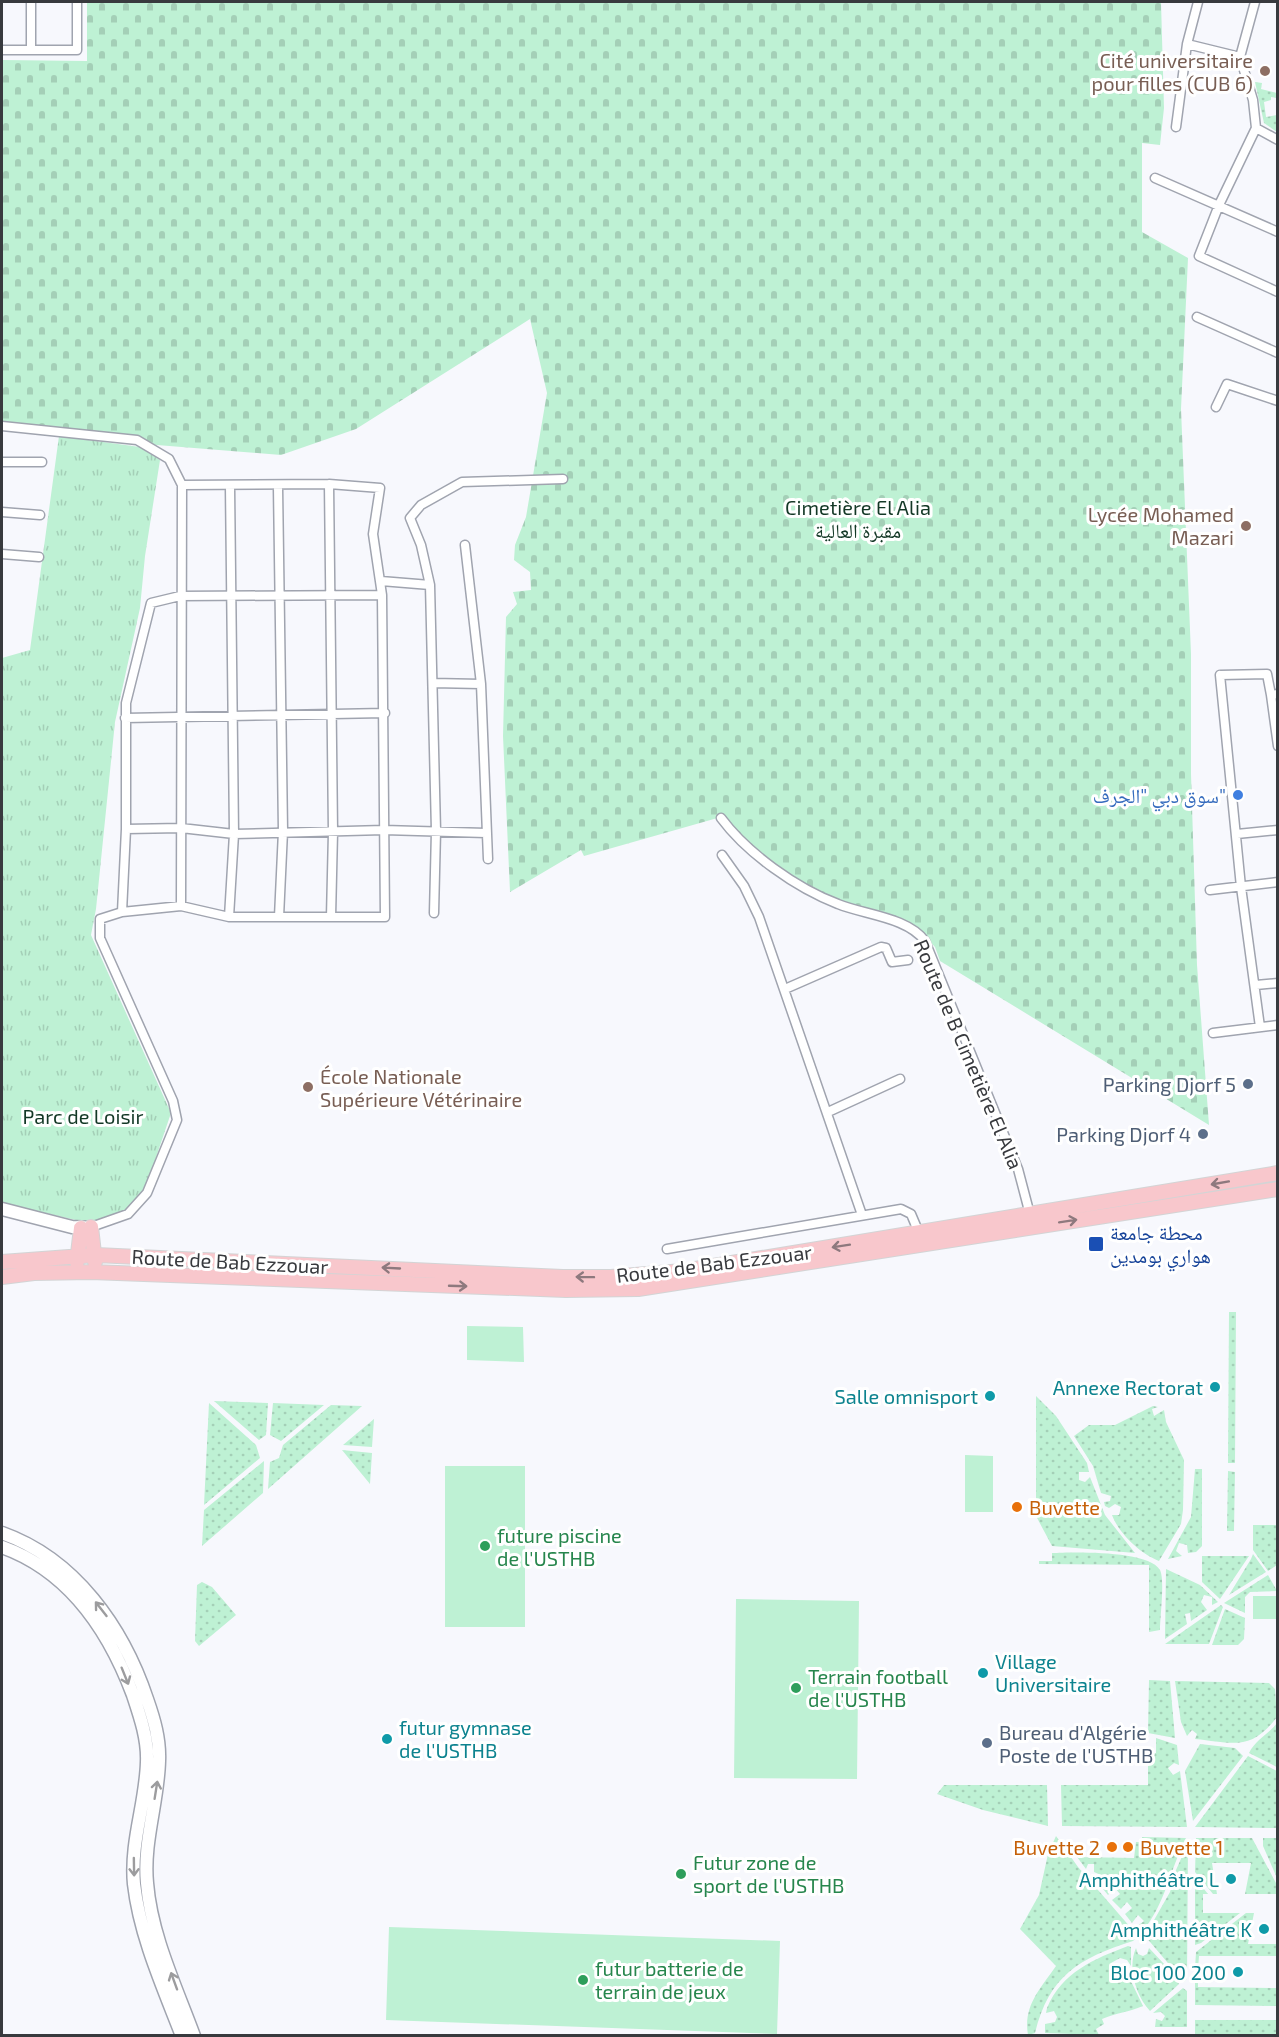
<svg xmlns="http://www.w3.org/2000/svg" width="1279" height="2037" font-family="'Exo 2','Noto Naskh Arabic',sans-serif">
<style>
.grass{fill:url(#grass-dots)}
.cemetery{fill:url(#cemetery-stones)}
.park{fill:url(#park-tufts)}
.pitch{fill:#bef1d4}
.lines{fill:none;stroke-linecap:round;stroke-linejoin:round}
.street-casing{stroke:#a0a4af;stroke-width:11}
.secondary-casing{stroke:#a0a4af;stroke-width:15}
.primary-casing{stroke:#d3d4d5;stroke-width:16}
.street{stroke:#fff;stroke-width:8}
.secondary{stroke:#fff;stroke-width:12}
.primary{stroke:#f8c7cc;stroke-width:14}
.oneway{stroke:#8e797e}
.oneway2{stroke:#9c9c9e}
.education-dot{fill:#8d6e63;stroke:#fff;stroke-width:2}
.shop-dot{fill:#3f7fe0;stroke:#fff;stroke-width:2}
.service-dot{fill:#5c6f8a;stroke:#fff;stroke-width:2}
.transit-dot{fill:#1a4fb4;stroke:#fff;stroke-width:2}
.culture-dot{fill:#0f9aa8;stroke:#fff;stroke-width:2}
.food-dot{fill:#e8710a;stroke:#fff;stroke-width:2}
.leisure-dot{fill:#2e9e5b;stroke:#fff;stroke-width:2}
.labels{text-anchor:middle;dominant-baseline:central;stroke-width:6;stroke-linejoin:round;paint-order:stroke}
.education-label{font-size:20px;fill:#785e54;stroke:#fff;text-anchor:end}
.park-label{font-size:20px;fill:#133826;stroke:#fff}
.shop-label{font-size:20px;fill:#366cbe;stroke:#fff;text-anchor:end}
.street-label{font-size:20px;fill:#383a3e;stroke:#fff}
.service-label{font-size:20px;fill:#4e5e75;stroke:#fff;text-anchor:end}
.transit-label{font-size:20px;fill:#164399;stroke:#fff;text-anchor:start}
.culture-label{font-size:20px;fill:#0d838f;stroke:#fff;text-anchor:end}
.food-label{font-size:20px;fill:#c56008;stroke:#fff;text-anchor:start}
.leisure-label{font-size:20px;fill:#27864d;stroke:#fff;text-anchor:start}
</style>
<defs>
<pattern id="grass-dots" width="8" height="8" patternUnits="userSpaceOnUse" patternTransform="scale(1.5)"><rect width="8" height="8" fill="#bef1d4"/><path d="M2 2h.1M6 6h.1" fill="none" stroke="#a4cfb7" stroke-width="1.8" stroke-linecap="round"/></pattern>
<pattern id="cemetery-stones" width="16" height="16" patternUnits="userSpaceOnUse" patternTransform="scale(1.5)"><rect width="16" height="16" fill="#bef1d4"/><path d="M2 7V4a2 2 0 0 1 4 0v3zM10 15v-3a2 2 0 0 1 4 0v3z" fill="#a4cfb7"/></pattern>
<pattern id="park-tufts" width="24" height="20" patternUnits="userSpaceOnUse" patternTransform="scale(1.5)"><rect width="24" height="20" fill="#bef1d4"/><path d="M3 7l-1-3M5 7V3M7 7l1-3M15 17l-1-3M17 17v-4M19 17l1-3" fill="none" stroke="#a4cfb7"/></pattern>
</defs>
<rect width="100%" height="100%" fill="#f7f8fd"/>
<!-- grass -->
<path class="grass" d="M1255,82L1262,83L1261,89L1277,93V98L1271,97V100L1264,102L1266,117L1277,115V132L1264,123Z
M1229,1312H1236L1235,1463H1228Z
M1036,1396L1056,1416L1087,1463L1089,1472H1079V1480L1085,1482L1090,1477L1105,1515L1135,1553L1052,1546L1036,1516Z
M214,1401L268,1403L266,1435L259,1440Z
M209,1403L256,1445L260,1458L204,1505Z
M273,1403L324,1405L281,1441L270,1435Z
M331,1405L362,1406L268,1489L270,1462L279,1458L283,1445Z
M1153,1406L1158,1407L1152,1409L1154,1416L1164,1410L1166,1422L1184,1460L1183,1510L1181,1524L1159,1561C1141,1554 1119,1534 1112,1515H1119L1121,1507L1115,1504L1109,1508L1105,1506L1104,1502L1110,1501L1111,1496L1101,1493L1093,1466L1074,1436L1089,1425H1115Z
M374,1419L372,1447L343,1445Z
M342,1450L372,1453L370,1484Z
M264,1461L263,1493L202,1546L204,1510Z
M1195,1469H1202V1546L1196,1552L1188,1553L1187,1545L1179,1543L1176,1551L1182,1556L1168,1559L1191,1517Z
M1228,1471L1235,1472L1234,1531H1227Z
M1253,1525H1277V1565L1268,1571L1253,1550Z
M1052,1553C1073,1552 1149,1550 1160,1570C1165,1580 1160,1617 1160,1630L1149,1632V1565L1039,1564V1561H1052Z
M1253,1554L1266,1572L1229,1595L1251,1559Z
M1202,1556H1249L1220,1599L1202,1582Z
M1166,1569L1200,1585L1218,1602L1212,1605V1597L1204,1595L1201,1602L1207,1610L1191,1621L1190,1613L1185,1614L1187,1624L1165,1639Z
M1268,1575L1277,1591L1250,1592L1245,1597V1613L1224,1603Z
M202,1582L212,1587L236,1615L199,1646L195,1641L197,1585Z
M1221,1605L1223,1607L1209,1644H1165Z
M1225,1609L1245,1618L1244,1639L1238,1645H1212Z
M1149,1680L1170,1681L1175,1738L1148,1733Z
M1175,1681L1269,1683L1275,1689L1277,1717C1251,1751 1234,1743 1195,1739L1197,1734L1192,1730L1187,1736L1181,1722Z
M1277,1723V1767L1249,1753C1255,1740 1269,1734 1277,1723Z
M1156,1738L1177,1745L1179,1765L1174,1763L1168,1768L1173,1775L1180,1771L1187,1827L1062,1826L1061,1785H1148V1754L1156,1753Z
M1200,1744L1235,1748L1243,1756L1193,1821L1185,1771Z
M1248,1756L1277,1771V1828L1195,1827Z
M944,1785H1047L1048,1826L983,1810L937,1794Z
M1056,1836L1078,1867L1138,1936L1133,1941C1079,1958 1049,1976 1035,2033L1028,2035C1023,2006 1040,1989 1056,1966L1020,1929L1039,1895L1048,1854Z
M1142,1837L1186,1838C1170,1869 1165,1906 1141,1933L1136,1927L1144,1921L1138,1915L1132,1923L1125,1914L1132,1908L1127,1902L1121,1909L1112,1900L1120,1894L1115,1888L1108,1895L1098,1883L1101,1875L1094,1872V1864H1088L1086,1869L1077,1857L1134,1858L1136,1842H1142Z
M1196,1838H1252L1277,1885V1894H1245L1251,1863H1212L1217,1894H1213L1195,1872Z
M1263,1838H1277V1878L1263,1846Z
M1188,1843L1187,1979L1184,1982L1145,1936L1170,1892L1176,1870Z
M1195,1878L1208,1894H1203V1913H1240L1201,1943L1195,1945Z
M1246,1913H1254L1248,1944H1277V1956H1199L1198,1969H1195L1196,1952Z
M1128,1946L1131,1947V1966L1127,1960L1120,1958L1111,1963L1110,1969L1119,1978L1128,1975L1143,2006C1129,2012 1116,2013 1102,2019L1104,2024L1096,2029L1099,2035L1045,2033V2024L1055,2022L1057,2017L1054,2011L1046,2013L1047,2008C1062,1972 1094,1959 1128,1946Z
M1136,1948L1138,1954L1143,1956L1147,1954L1149,1948L1165,1965L1179,1984L1150,2011C1136,1996 1127,1968 1136,1948Z
M1195,1974H1198V1987L1277,1988V2006L1195,2005Z
M1183,1988L1187,1991V2027H1155L1156,2019L1162,2021L1165,2016L1161,2012L1153,2013Z
M1195,2020H1277V2035H1195Z"/>
<!-- cemetery -->
<path class="cemetery" d="M87,2H1161L1164,108L1160,145L1142,143V232L1188,258L1181,409L1191,654V774L1197,965L1209,1125L940,961L935,947L919,930L812,890L759,853L721,817L584,856L581,850L510,892L503,736L506,617L517,604L513,592L531,590L530,572L514,560L515,545L526,517L547,393L530,319L356,429L281,455L95,440L2,425V60L87,61Z"/>
<!-- park -->
<path class="park" d="M59,436L140,447L160,460L145,556L140,608L115,722L96,909L91,935L171,1113L145,1190L131,1210L93,1224L2,1203V658L30,650Z"/>
<!-- pitch -->
<path class="pitch" d="M467,1326L523,1327L524,1362L467,1360Z
M965,1455L993,1456V1512H965Z
M445,1466H525V1627H445Z
M1253,1596H1277V1619H1253Z
M736,1599L859,1601L857,1779L734,1778Z
M389,1927L780,1941L777,2034L386,2020Z"/>
<g class="lines">
<!-- street casing -->
<g class="street-casing">
<path id="street" d="M1255,2L1240,57L1253,100L1256,128L1219,205L1199,256L1278,292
M1187,44L1240,57
M2,50H77V2
M31,50V2
M1176,127L1187,44L1198,2
M1256,128L1278,140
M1155,178L1278,232
M1197,317L1278,353
M1216,407L1227,384L1278,401
M2,426L137,440L169,459L182,485L181,906
M2,462H42
M329,484L333,832L331,917
M278,487L283,831L279,917
M2,512L40,515
M465,545L481,684L488,859
M2,554L39,557
M381,581L430,585
M1220,675L1267,674L1271,695L1278,694
M1222,676L1220,675L1241,887L1260,1027
M433,683L481,684
M1271,695L1278,746
M125,718L385,713
M721,818C747,853 796,888 838,904C865,915 907,917 925,941L1018,1169L1033,1226
M126,829L181,828L234,834L384,830L486,833
M1237,834L1278,830
M722,855L744,886L759,917L862,1215
M1210,890L1278,882
M122,912L126,829V703L151,603L180,596L382,595
M434,913L436,831L430,585L421,545L410,518L421,505L462,482L563,479
M229,917L234,834L230,486
M1256,985L1278,983
M785,989L881,947L886,948L892,962L908,960
M1213,1033L1278,1025
M828,1112L900,1079
M91,1227L128,1214L147,1193L177,1120L173,1101L100,938V919L122,912L181,906L229,917H385L382,595L373,534L380,488L329,484L182,485
M667,1249L901,1209L911,1214L919,1233"/>
</g>
<!-- secondary casing -->
<g class="secondary-casing">
<path id="secondary" d="M2,1209L72,1227L91,1228
M2,1533C75,1559 123,1627 147,1699C154,1719 160,1739 159,1761C158,1802 143,1842 147,1883C151,1935 176,1987 194,2036
M2,1547C69,1571 109,1631 133,1695C140,1716 148,1739 147,1762C146,1803 130,1842 134,1884C140,1936 163,1987 182,2036"/>
</g>
<!-- primary casing -->
<g class="primary-casing">
<path id="primary" d="M91,1227L95,1262
M2,1262L96,1255L563,1277H611L683,1271L1278,1173
M77,1262L81,1228
M2,1277L34,1273L91,1272L566,1290L638,1289L1278,1189"/>
</g>
<!-- street -->
<use href="#street" class="street"/>
<!-- secondary -->
<use href="#secondary" class="secondary"/>
<!-- primary -->
<use href="#primary" class="primary"/>
</g>
<!-- one-way arrows -->
<defs><path id="oneway-shaft" d="M-6 0H5M1.5-3L5.5 0L1.5 3" fill="none" stroke-width="1.6" stroke-linecap="round" stroke-linejoin="round" transform="scale(1.5)"/></defs>
<g class="oneway">
<use href="#oneway-shaft" transform="translate(1220 1183) rotate(170)"/>
<use href="#oneway-shaft" transform="translate(1068 1221) rotate(-9)"/>
<use href="#oneway-shaft" transform="translate(841 1246) rotate(171)"/>
<use href="#oneway-shaft" transform="translate(391 1268) rotate(-177)"/>
<use href="#oneway-shaft" transform="translate(585 1277) rotate(-179)"/>
<use href="#oneway-shaft" transform="translate(458 1286) rotate(2)"/>
</g>
<g class="oneway2">
<use href="#oneway-shaft" transform="translate(101 1609) rotate(-128)"/>
<use href="#oneway-shaft" transform="translate(125 1676) rotate(68)"/>
<use href="#oneway-shaft" transform="translate(156 1790) rotate(-81)"/>
<use href="#oneway-shaft" transform="translate(134 1867) rotate(89)"/>
<use href="#oneway-shaft" transform="translate(174 1981) rotate(-110)"/>
</g>
<!-- markers -->
<g class="education-dot">
<circle cx="1265" cy="71" r="6"/>
<circle cx="1246" cy="526" r="6"/>
<circle cx="308" cy="1087" r="6"/>
</g>
<circle class="shop-dot" cx="1238" cy="795" r="6"/>
<g class="service-dot">
<circle cx="1248" cy="1084" r="6"/>
<circle cx="1203" cy="1134" r="6"/>
<circle cx="987" cy="1743" r="6"/>
</g>
<rect class="transit-dot" x="1088" y="1236" width="16" height="16" rx="3"/>
<g class="culture-dot">
<circle cx="1215" cy="1387" r="6"/>
<circle cx="990" cy="1396" r="6"/>
<circle cx="983" cy="1673" r="6"/>
<circle cx="387" cy="1739" r="6"/>
<circle cx="1231" cy="1879" r="6"/>
<circle cx="1264" cy="1929" r="6"/>
<circle cx="1238" cy="1972" r="6"/>
</g>
<g class="food-dot">
<circle cx="1017" cy="1507" r="6"/>
<circle cx="1112" cy="1847" r="6"/>
<circle cx="1128" cy="1847" r="6"/>
</g>
<g class="leisure-dot">
<circle cx="485" cy="1546" r="6"/>
<circle cx="796" cy="1688" r="6"/>
<circle cx="681" cy="1874" r="6"/>
<circle cx="583" cy="1980" r="6"/>
</g>
<g class="labels">
<!-- education labels -->
<g class="education-label">
<text x="1253" y="60">Cité universitaire<tspan x="1253" dy="23">pour filles (CUB 6)</tspan></text>
<text x="1234" y="514">Lycée Mohamed<tspan x="1234" dy="23">Mazari</tspan></text>
<text x="320" y="1076" text-anchor="start">École Nationale<tspan x="320" dy="23">Supérieure Vétérinaire</tspan></text>
</g>
<!-- park labels -->
<g class="park-label">
<text x="858" y="507">Cimetière El Alia<tspan x="858" dy="23">مقبرة العالية</tspan></text>
<text x="83" y="1116">Parc de Loisir</text>
</g>
<!-- shop labels -->
<g class="shop-label">
<text x="1226" y="795">سوق دبي "الجرف"</text>
</g>
<!-- street labels -->
<g class="street-label">
<text transform="translate(969 1054) rotate(67)">Route de B Cimetière El Alia</text>
<text transform="translate(230 1261) rotate(3)">Route de Bab Ezzouar</text>
<text transform="translate(714 1263) rotate(-7)">Route de Bab Ezzouar</text>
</g>
<!-- service labels -->
<g class="service-label">
<text x="1236" y="1084">Parking Djorf 5</text>
<text x="1191" y="1134">Parking Djorf 4</text>
<text x="999" y="1732" text-anchor="start">Bureau d'Algérie<tspan x="999" dy="23">Poste de l'USTHB</tspan></text>
</g>
<!-- transit labels -->
<g class="transit-label">
<text x="1110" y="1232">محطة جامعة<tspan x="1110" dy="23">هواري بومدين</tspan></text>
</g>
<!-- culture labels -->
<g class="culture-label">
<text x="1203" y="1387">Annexe Rectorat</text>
<text x="978" y="1396">Salle omnisport</text>
<text x="995" y="1661" text-anchor="start">Village<tspan x="995" dy="23">Universitaire</tspan></text>
<text x="399" y="1727" text-anchor="start">futur gymnase<tspan x="399" dy="23">de l'USTHB</tspan></text>
<text x="1219" y="1879">Amphithéâtre L</text>
<text x="1252" y="1929">Amphithéâtre K</text>
<text x="1226" y="1972">Bloc 100 200</text>
</g>
<!-- food labels -->
<g class="food-label">
<text x="1029" y="1507">Buvette</text>
<text x="1100" y="1847" text-anchor="end">Buvette 2</text>
<text x="1140" y="1847">Buvette 1</text>
</g>
<!-- leisure labels -->
<g class="leisure-label">
<text x="497" y="1535">future piscine<tspan x="497" dy="23">de l'USTHB</tspan></text>
<text x="808" y="1676">Terrain football<tspan x="808" dy="23">de l'USTHB</tspan></text>
<text x="693" y="1862">Futur zone de<tspan x="693" dy="23">sport de l'USTHB</tspan></text>
<text x="595" y="1968">futur batterie de<tspan x="595" dy="23">terrain de jeux</tspan></text>
</g>
</g>
<!-- border -->
<rect width="1279" height="2037" fill="none" stroke="#383a3e" stroke-width="6"/>
</svg>
